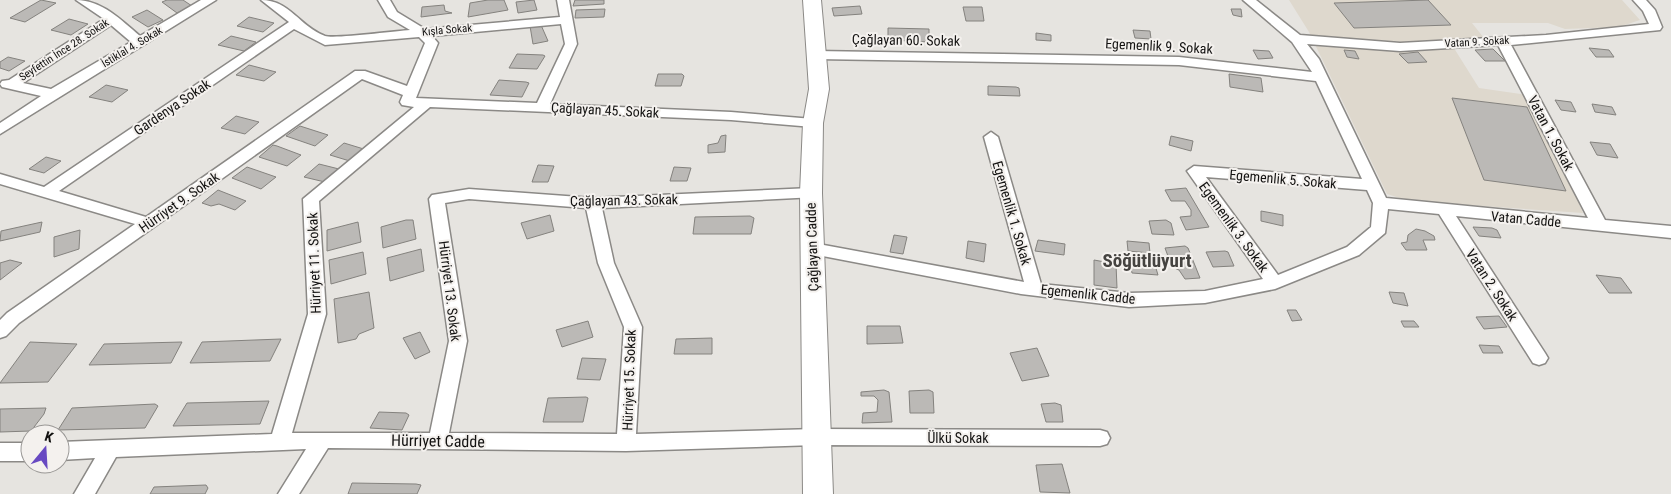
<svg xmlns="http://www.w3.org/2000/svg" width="1671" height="494" font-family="'Roboto Condensed',sans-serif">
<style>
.built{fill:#ded8cd}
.building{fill:#bbb9b6;stroke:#84827e}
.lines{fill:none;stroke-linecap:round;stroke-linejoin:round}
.street-casing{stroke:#8b8986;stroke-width:3}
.secondary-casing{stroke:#8b8986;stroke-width:2}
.street{fill:#fff;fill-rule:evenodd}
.secondary{fill:#fff;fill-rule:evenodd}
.labels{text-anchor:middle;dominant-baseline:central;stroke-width:4;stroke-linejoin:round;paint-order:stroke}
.far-street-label{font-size:11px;fill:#131211;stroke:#f4f1ee}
.street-label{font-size:14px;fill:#131211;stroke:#f4f1ee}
.near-street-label{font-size:16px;fill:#131211;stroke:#f4f1ee}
.district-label{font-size:19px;font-weight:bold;fill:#454340;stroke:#f4f1ee}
</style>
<rect width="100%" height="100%" fill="#e6e4e0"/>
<!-- built -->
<path class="built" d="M1289,0H1622L1640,20L1619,27L1565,29L1548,23H1472L1488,43L1452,45L1479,88L1528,95L1540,111L1583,213L1409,201L1387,194L1309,32Z"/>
<!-- building -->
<path class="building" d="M41,0L56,3L25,22L10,18Z
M167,0H183L192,6L177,13L162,2Z
M488,0H504L508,10L468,17L470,3Z
M534,0L537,10L518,13L516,2Z
M575,0H604V4L573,6Z
M1428,0L1451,25L1354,28L1334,3Z
M444,5L445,11L452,13L421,17L422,7Z
M860,6L862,14L834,16L832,8Z
M963,7H982L984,21H966Z
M605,9L604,17L575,18L576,10Z
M1231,9H1241L1242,17L1233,15Z
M147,10L163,20L148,27L132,17Z
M249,17L274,23L263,32L237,26Z
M69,19L88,24L71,35L51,30Z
M541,25L548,41L533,44L530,26Z
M888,28L929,29V42L888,40Z
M1133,30L1150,31L1151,39L1135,38Z
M1036,33L1051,35V41L1036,40Z
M231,36L256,42L244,51L218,45Z
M1589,48L1609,50L1614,57H1596Z
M1493,49L1505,61H1485L1475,50Z
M1253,50L1269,51L1273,58L1258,59Z
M1344,50L1355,51L1359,59L1347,57Z
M1418,52L1427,62L1408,63L1399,54Z
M517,54L543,55L545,56L537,69L509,68Z
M8,57L25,61L9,71L0,68V62Z
M249,65L276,72L264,81L236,75Z
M658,74H682L684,76L681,86H655Z
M1229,74L1261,78L1263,92L1230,87Z
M499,80L526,82L529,83L522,97L490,95Z
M106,85L128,90L112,102L89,97Z
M988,86L1016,87L1019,88L1020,96L988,95Z
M1452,98L1527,107L1566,191L1484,180Z
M1555,100L1571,102L1576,112L1561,110Z
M1592,104L1612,107L1616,115L1595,112Z
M236,116L259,122L245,134L221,128Z
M300,126L328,135L315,146L286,136Z
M726,135L725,152L708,153V145L718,143L721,136Z
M1171,136L1193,141L1191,151L1169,145Z
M1590,142L1610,144L1618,158L1597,155Z
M344,143L367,150L353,162L330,155Z
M273,145L277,146L301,155L287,166L259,157Z
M46,157L61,161L44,173L29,169Z
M319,164L343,170L329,183L304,177Z
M538,165L554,166L548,182H532Z
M247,167L276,177L261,189L232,178Z
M674,167L691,168L687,181H670Z
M1186,188L1209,227L1186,230L1180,217L1191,216V210L1185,201H1171L1165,190Z
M218,190L223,192L246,201L235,210L219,204L211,206L202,203Z
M1261,211L1283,215V226L1261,221Z
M550,215L554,231L527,239L521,223Z
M750,216L754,218L751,234H693L695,217Z
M406,220H413L416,239L383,248L381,227Z
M1166,220L1171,223L1174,235L1152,234L1149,221Z
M42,222L40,232L0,241L1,231Z
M358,222L361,242L327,251V230Z
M1473,227L1492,228L1497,230L1501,238L1479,236Z
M1416,229L1425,231L1434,236L1435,240H1423L1427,250H1406L1401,243L1407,242L1408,235Z
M80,230L79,249L54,257V237Z
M894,235L907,237L903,254L890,252Z
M1038,240L1065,244L1064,255L1035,251Z
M968,241L986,244L984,262L966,258Z
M1127,241L1149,243L1150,253L1128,251Z
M1185,246L1188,248L1200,278L1185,279L1179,270L1172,267L1165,248Z
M421,249L424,271L390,281L387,258Z
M1225,251L1228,252L1234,266L1213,267L1206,252Z
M363,252L366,274L331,284L329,260Z
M10,260L22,263L0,280V263Z
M1094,260L1116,264L1117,288L1094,285Z
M1130,263L1155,265L1158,275L1132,273Z
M1596,275L1621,278L1632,293H1609Z
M369,292L374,328L359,334L356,339L338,343L334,299Z
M1389,292L1404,293L1408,306L1393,303Z
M1287,310H1296L1302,320L1292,321Z
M1499,316L1507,327L1484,329L1476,317Z
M588,321L593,337L562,347L556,330Z
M1401,321H1414L1419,327H1404Z
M867,326H900L903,343L867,344Z
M420,332L430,352L415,359L403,338Z
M712,338V354H674L676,339Z
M281,339L270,361L190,363L202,342Z
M30,342L77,344L48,382L0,383Z
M182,342L171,363L89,365L104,344Z
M1479,345L1499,346L1503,353H1483Z
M1037,348L1049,376L1022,381L1010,353Z
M582,358L606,359L600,380L577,379Z
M884,390L889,392L892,422L862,423L863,413L877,412L878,400L874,396H861V392Z
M929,390L933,392L934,413H910L909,391Z
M586,397L588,398L583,422H543L548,398Z
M269,401L260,424L173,426L187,403Z
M1055,403L1061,405L1063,422H1046L1041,404Z
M155,404L158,406L145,428L58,430L72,408Z
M46,408L44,414L31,431L0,432V409Z
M379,412L406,413L409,415L402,430L370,428Z
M1062,464L1070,493L1040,492L1036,465Z
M352,483L416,484L421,485L417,494H348Z
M206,485L208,488L205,494H150L154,487Z"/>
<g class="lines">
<!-- street casing -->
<g class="street-casing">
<path id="street" d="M76,0C102,0 121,20 140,36L201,0H216L0,134V123L41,96L2,87L0,84L2,81L9,80L104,19ZM111,25L131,42L51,89L23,83Z
M261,0C290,0 300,27 325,36C335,39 395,31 410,30L388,17L378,0H390L397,12L425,29L560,17L557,0H569L577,44L550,104L731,112L813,119L820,123L813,127L731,120L430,107L319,201L326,314L292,433H430L449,341L429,199L432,195L469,189L593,198L811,188L816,189L819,193L816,197L602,208L614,263L642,327L636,434L816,429L1100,430L1107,432L1110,438L1107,444L1100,446L816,445L626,451L328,448L299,494H278L306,449L116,457L95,494H74L95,458L60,460V442L272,434L308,314L303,199L414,107L402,105L400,102L403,95L362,79L19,323L6,336L0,338V320L7,313L135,224L0,184V174L44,187L289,22ZM561,24L565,44L537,103L416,98L438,43L432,36ZM294,29L325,45L419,37L425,43L407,86L365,71H355L146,217L59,191ZM469,199L586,208L598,263L624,327L617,434L449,433L467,341L445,203Z
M1243,0H1256L1300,35L1400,43L1546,35L1649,24L1643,11L1633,0H1646L1655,10L1662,27L1660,30L1511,45L1605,220L1671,226V238L1456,216L1545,353L1548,358L1545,363L1539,365L1533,363L1439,214L1388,209L1385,233L1359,255L1275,289L1205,303L1129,307L1021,294L807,253L805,249L807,245L813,243L1024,282L984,137L991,132L998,137L1041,284L1129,293L1205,291L1263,279L1187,171L1194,166L1362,179L1316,81L1179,65L816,59L809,55L816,51L1179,57L1312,72L1292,42ZM1307,44L1400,51L1498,45L1588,218L1386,198L1319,59ZM1206,177L1367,190L1373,203L1371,227L1347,247L1278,275Z
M0,443H30V461H0Z"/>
</g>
<!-- secondary casing -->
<g class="secondary-casing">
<path id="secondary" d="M803,0H821L829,89L823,123L822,193L833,494H803L800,193L803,123L809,89Z"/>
</g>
<!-- street -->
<use href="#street" class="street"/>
<!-- secondary -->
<use href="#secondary" class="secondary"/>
</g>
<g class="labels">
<!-- far-street labels -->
<g class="far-street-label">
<text transform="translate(447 30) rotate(-5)">Kışla Sokak</text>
<text transform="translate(1477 42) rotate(-3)">Vatan 9. Sokak</text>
<text transform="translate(132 47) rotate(-31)">İstiklal 4. Sokak</text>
<text transform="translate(64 50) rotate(-33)">Seyfettin İnce 28. Sokak</text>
</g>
<!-- street labels -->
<g class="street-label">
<text transform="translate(906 40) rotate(1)">Çağlayan 60. Sokak</text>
<text transform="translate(1159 46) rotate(3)">Egemenlik 9. Sokak</text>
<text transform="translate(172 107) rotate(-34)">Gardenya Sokak</text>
<text transform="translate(605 110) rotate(3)">Çağlayan 45. Sokak</text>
<text transform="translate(1551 133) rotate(62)">Vatan 1. Sokak</text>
<text transform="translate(1283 179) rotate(5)">Egemenlik 5. Sokak</text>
<text transform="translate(624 200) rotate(-1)">Çağlayan 43. Sokak</text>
<text transform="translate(179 202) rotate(-35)">Hürriyet 9. Sokak</text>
<text transform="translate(1012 213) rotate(74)">Egemenlik 1. Sokak</text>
<text transform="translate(1526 219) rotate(5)">Vatan Cadde</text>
<text transform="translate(1234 227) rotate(54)">Egemenlik 3. Sokak</text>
<text transform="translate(812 247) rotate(-92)">Çağlayan Cadde</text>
<text transform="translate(314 263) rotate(-92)">Hürriyet 11. Sokak</text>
<text transform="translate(1492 285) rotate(57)">Vatan 2. Sokak</text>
<text transform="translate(450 291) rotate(83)">Hürriyet 13. Sokak</text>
<text transform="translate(1088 294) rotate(6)">Egemenlik Cadde</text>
<text transform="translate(629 380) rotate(-88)">Hürriyet 15. Sokak</text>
<text x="958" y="438">Ülkü Sokak</text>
</g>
<!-- near-street labels -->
<g class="near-street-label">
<text transform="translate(438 441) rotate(1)">Hürriyet Cadde</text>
</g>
<!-- district labels -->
<g class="district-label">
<text x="1147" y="260">Söğütlüyurt</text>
</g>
</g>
<!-- north arrow -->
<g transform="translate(45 449) rotate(18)"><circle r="24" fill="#f4f1ee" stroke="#9a9896"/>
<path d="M0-4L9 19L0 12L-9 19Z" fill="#6849c2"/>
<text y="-8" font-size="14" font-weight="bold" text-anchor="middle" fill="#131211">K</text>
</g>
</svg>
